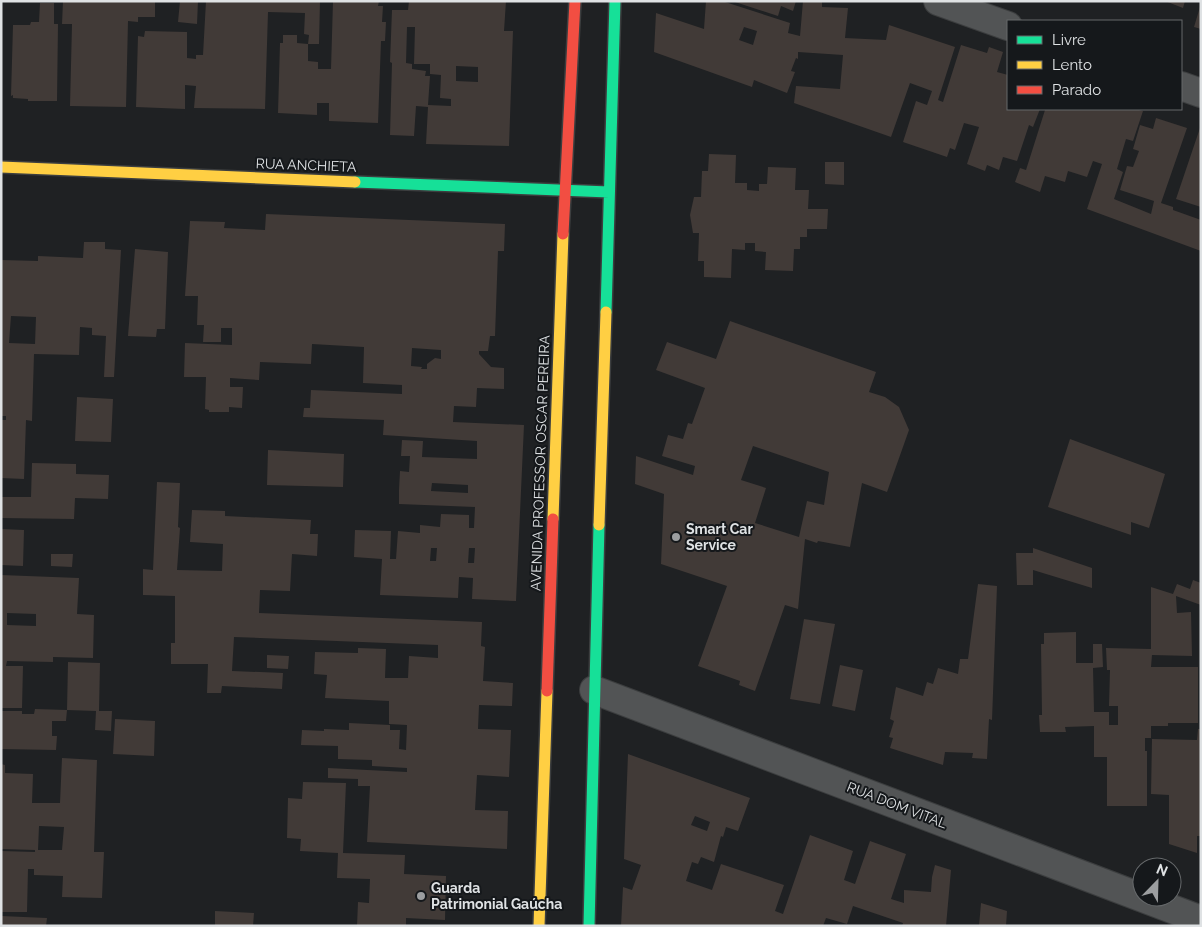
<svg xmlns="http://www.w3.org/2000/svg" width="1202" height="927" font-family="Raleway,sans-serif">
<style>
.building{fill:#413a37;fill-rule:evenodd}
.lines{fill:none;stroke-linecap:round;stroke-linejoin:round}
.street-casing{stroke:#3c3e3f;stroke-width:30}
.fast-casing{stroke:#3c3e3f;stroke-width:14}
.slow-casing{stroke:#3c3e3f;stroke-width:14}
.jam-casing{stroke:#3c3e3f;stroke-width:14}
.street{stroke:#525455;stroke-width:28}
.fast{stroke:#16e098;stroke-width:11}
.slow{stroke:#ffcf43;stroke-width:11}
.jam{stroke:#f24e42;stroke-width:11}
.poi-dot{fill:#9c9ea0;stroke:#15181b;stroke-width:2}
.labels{text-anchor:middle;dominant-baseline:central;stroke-width:4;stroke-linejoin:round;paint-order:stroke}
.street-label{font-size:14px;fill:#dfe2e4;stroke:#15181b}
.poi-label{font-size:14px;font-weight:bold;fill:#dfe2e4;stroke:#15181b;text-anchor:start}
</style>
<rect width="100%" height="100%" fill="#1f2123"/>
<!-- building -->
<path class="building" d="M63,1H155V17H138V22L128,21L126,107L70,106L72,24H62Z
M180,1H198L197,24L178,22Z
M206,1H320L319,44H308L309,35L304,34L305,13L268,12L265,109L194,108L196,86L185,85V109L136,107L138,36L144,37L145,31L187,32V58L196,59V55H203Z
M333,1H379L378,6H383L382,22H386L385,41H381L378,123L329,121V103H317V115L278,113L280,43H283V35H297V43L308,44V61L318,62V69H331Z
M409,1H506L504,31H513L509,146L426,144L428,107L416,106L414,136L390,135L392,63L390,62L392,10H408ZM407,27H415L414,64H430V74L441,75L440,98L451,99V106L428,105L430,76H425L426,71L412,69V64L406,63ZM456,66L478,67V82L456,81Z
M706,1H722L790,23L788,33L800,36L803,1H822V7L848,8L845,38L886,40L889,25L955,47L938,100L943,102L961,45L987,53L989,47L1003,52L997,72L1008,75V109H1040L1033,127L1029,125L1017,161L1003,157L999,170L987,165L985,171L967,164L979,127L964,123L955,150L950,148L947,157L903,142L916,101L927,105L932,91L910,83L891,137L794,103L796,86L840,89L843,55L798,52V59L796,58L791,71L795,72L787,93L754,80L752,87L654,52L656,13L704,29ZM744,27L757,31L753,45L739,40Z
M796,1L793,11L781,6L778,16L735,2Z
M1165,1H1185L1183,8Z
M40,3H54V24H58L57,101H28V99L13,98V95L11,96L13,25H30L31,22H39Z
M1200,7H1201V29L1194,27Z
M1041,109H1135L1143,111L1133,141L1126,139L1117,169L1123,172L1114,199L1151,214L1154,201L1120,190L1127,166L1133,167L1139,151L1133,149L1140,125L1153,129L1156,118L1187,128L1161,203L1173,207V210L1201,220V251L1087,209L1102,164L1093,161L1087,177L1068,171L1065,182L1045,176L1040,192L1015,182L1020,168L1026,170L1045,110Z
M1200,128H1201V207L1176,199Z
M709,154L736,155L735,183H747V190L759,191V184H767L768,167L796,168L795,190H809L808,209H828L827,229H807V237H800V249H794L793,271L765,270L766,252L755,251V243H745V250L732,249L731,278L704,277V261H698L699,233H693L690,215L694,197H701L702,171H708Z
M825,162H844V185L825,184Z
M266,214L505,224L504,251H498L495,336H490L488,351H479V354L491,367L504,368V389L477,388L476,407L454,406L453,422L524,425L516,601L472,599L473,578L459,577L458,598L380,595L382,559L354,557L355,530L391,531L390,559H396L398,531L420,533V525L440,527L441,514L469,515V528H474L475,507L399,504V490L400,471L409,472L410,456H401L402,440L423,441L422,457L477,459V441L383,435L384,420L303,417L304,408H310L311,390L402,394V385L363,383L364,347L312,344L311,364L260,362L259,380L230,378V387H243L242,408L229,407V412H209V410L205,409L206,377H184L185,343L232,345V328H221V342H203L204,325H197L198,296H185L190,221L225,222L224,228L265,230ZM412,348L441,350V359L435,358L427,364V369H421L422,367L411,366ZM432,483L468,485V493L431,491ZM431,548H437L436,561H430ZM469,548H475L474,563H468Z
M84,242H105V249L121,250L114,377H104L106,336L92,335V328L80,327L79,355L34,354L32,421L26,420L24,479L1,478V420H6V416H1V260L38,261V256L83,258ZM11,316L36,317L35,344L9,343Z
M135,249L168,252L165,329H157L156,337L128,336Z
M730,321L876,372L869,392L885,397L899,407L909,430L887,492L862,483L850,547L818,541L817,543L805,539L798,609L785,605L755,691L739,685L740,681L698,666L727,586L661,564L664,494L635,484L636,456L693,475L695,466L662,456L668,435L683,439L688,423L692,424L705,388L656,370L667,342L716,359ZM753,446L829,472L824,505L807,501L799,537L755,523L766,488L741,480Z
M77,397L113,399L111,442L75,441Z
M1070,439L1165,474L1149,528L1131,522V535L1048,507Z
M268,450L344,454L343,487L267,485Z
M32,463L76,464V474L109,475L108,499L75,498L74,519L1,518V497H31Z
M157,482L180,483L178,527L180,528L177,570L222,571L223,544L190,542L192,510L225,511V516L311,520L310,534H318L317,556L292,554L290,591L260,590L259,613L482,622L481,646L485,647L483,681L513,683L512,706L479,705L478,729L511,730L509,777L477,775L475,810L508,811L507,849L367,842L370,786H358V779L328,778V768L407,772V768L372,766V760L338,759V746L301,745L302,730L324,731V729L349,730V723L390,725V730H400L399,749L406,750L407,725L389,724V701L325,698L327,675L314,674L315,652L358,653V648L386,649L385,678H408L409,656L438,658V645L234,637L232,671L283,673L282,689L222,686L221,693H207L208,664H171V643H175V596L143,595V569L153,570Z
M1,529L24,530L23,566L1,565Z
M1033,548L1092,568V588L1033,570V585H1017L1016,553H1033Z
M51,554H73L72,567L51,566Z
M1,575L79,578L77,614L94,615L93,658L53,657V662L7,661L6,666H23L22,708H1ZM7,613L36,614V626L7,625Z
M1193,580L1201,583V605L1176,596L1177,613L1191,612L1192,656L1152,655L1151,667H1198V723H1168V726H1151V738H1145V751H1147V806H1107V757H1094V726L1065,727L1066,732H1040L1039,715H1042L1041,644H1044V633L1076,632V663H1093V644H1102L1103,667L1093,668L1094,712H1109V725H1118V706H1109L1110,670H1107L1106,648L1151,649V587L1173,594L1177,584L1190,589Z
M978,584L997,586L992,720L989,719L987,759L972,758L973,753L945,752L943,765L890,748L893,738L889,737L894,721L890,719L896,687L923,696L927,682L933,684L938,668L958,674L960,659H968Z
M804,619L835,624L820,704L790,699Z
M267,655L289,656L288,669L267,668Z
M68,662L100,663L99,711H112L111,731L95,730L96,711L67,710Z
M840,665L863,670L855,711L832,706Z
M35,709L67,710L66,721H52V736H57L56,750L1,749V711H22V714H34Z
M115,719L155,721L154,756L113,754Z
M1198,729H1201V836H1197V853L1169,844V795L1151,794L1152,739L1197,740Z
M628,754L750,798L738,831L726,827L723,837L721,836L714,862L701,857L698,864L692,862L686,881L712,890L721,864L784,885L775,911L783,914L810,835L853,851L844,880L855,884L870,841L906,854L891,899L904,903V890L931,892L932,877L935,865L951,870L946,926H902L903,923L853,906L847,924L826,918L823,926H621L623,887L632,890L641,865L624,859ZM695,816L710,822L707,831L691,825Z
M62,758L97,760L94,852H104L102,898L62,897L63,876L34,875V869H28L27,912H1V851L35,852V850L1,849V764L5,765V773L33,774L32,803H60ZM39,826L64,827L62,850H38Z
M303,782L346,783L343,853L405,855L404,874L446,876L445,920L406,918V926H357L358,902L369,903L370,879L337,878L338,853L300,851L301,839L287,838L288,798L302,799Z
M981,903L1007,911L1006,926H979Z
M215,911L254,913L253,926H215Z
M1,916L47,918L46,926H1Z"/>
<g class="lines">
<!-- street casing -->
<g class="street-casing">
<path id="street" d="M938,1L1008,26
M1181,86L1201,93
M594,690L1201,920"/>
</g>
<!-- fast casing -->
<g class="fast-casing">
<path id="fast" d="M355,182L609,192
M606,312L615,1
M589,926L599,525"/>
</g>
<!-- slow casing -->
<g class="slow-casing">
<path id="slow" d="M1,167L355,182
M553,519L563,234
M599,525L606,312
M539,926L547,691"/>
</g>
<!-- jam casing -->
<g class="jam-casing">
<path id="jam" d="M563,234L575,1
M547,691L553,519"/>
</g>
<!-- street -->
<use href="#street" class="street"/>
<!-- fast -->
<use href="#fast" class="fast"/>
<!-- slow -->
<use href="#slow" class="slow"/>
<!-- jam -->
<use href="#jam" class="jam"/>
</g>
<!-- markers -->
<g class="poi-dot">
<circle cx="676" cy="537" r="5"/>
<circle cx="421" cy="896" r="5"/>
</g>
<g class="labels">
<!-- street labels -->
<g class="street-label">
<text transform="translate(306 165) rotate(2)">RUA ANCHIETA</text>
<text transform="translate(540 463) rotate(-88)">AVENIDA PROFESSOR OSCAR PEREIRA</text>
<text transform="translate(897 805) rotate(21)">RUA DOM VITAL</text>
</g>
<!-- poi labels -->
<g class="poi-label">
<text x="686" y="529">Smart Car<tspan x="686" dy="16">Service</tspan></text>
<text x="431" y="888">Guarda<tspan x="431" dy="16">Patrimonial Gaúcha</tspan></text>
</g>
</g>
<!-- border -->
<rect width="1202" height="927" fill="none" stroke="#dfe2e4" stroke-width="5"/>
<!-- legend -->
<rect x="1007" y="20" width="175" height="90" fill="#15181b" stroke="#66696b"/>
<rect x="1017" y="36" width="25" height="8" fill="#16e098" stroke="#66696b"/>
<text x="1052" y="45" font-size="15" fill="#dfe2e4">Livre</text>
<rect x="1017" y="61" width="25" height="8" fill="#ffcf43" stroke="#66696b"/>
<text x="1052" y="70" font-size="15" fill="#dfe2e4">Lento</text>
<rect x="1017" y="86" width="25" height="8" fill="#f24e42" stroke="#66696b"/>
<text x="1052" y="95" font-size="15" fill="#dfe2e4">Parado</text>
<!-- north arrow -->
<g transform="translate(1157 882) rotate(23)"><circle r="24" fill="#15181b" stroke="#66696b"/>
<path d="M0-4L9 19L0 12L-9 19Z" fill="#9c9ea0"/>
<text y="-8" font-size="14" font-weight="bold" text-anchor="middle" fill="#dfe2e4">N</text>
</g>
</svg>
